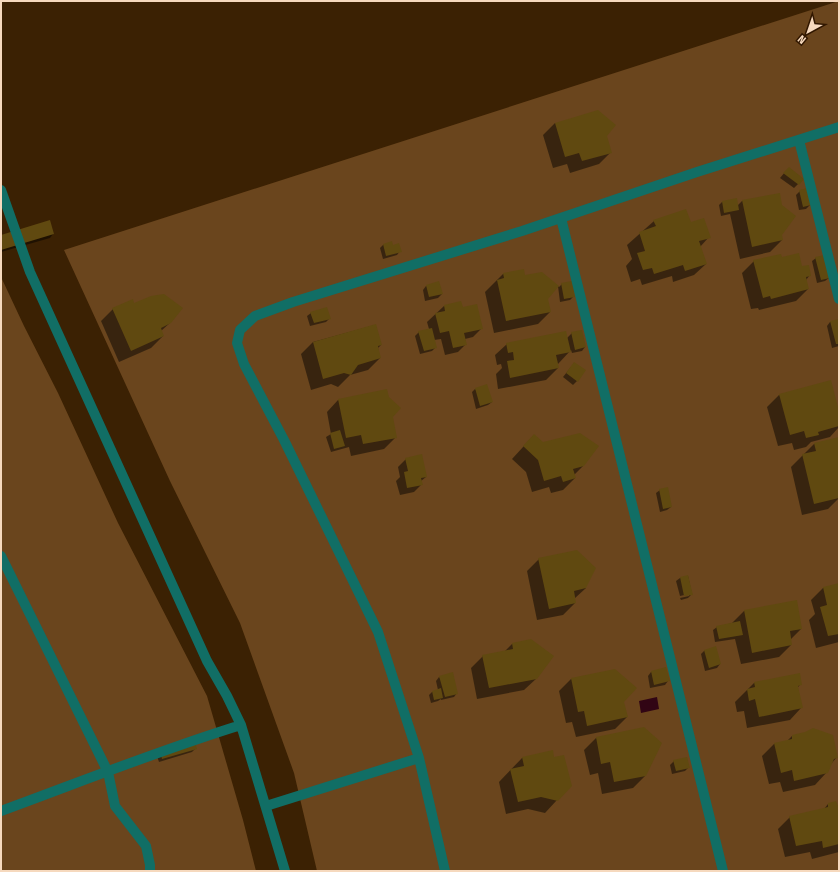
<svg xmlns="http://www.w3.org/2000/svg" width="840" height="872" font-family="'Fira Sans Condensed',sans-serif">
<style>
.green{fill:#6a451d}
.water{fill:#310514}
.shadow{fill:#0007}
.building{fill:#604910}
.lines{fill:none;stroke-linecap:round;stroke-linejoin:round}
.street{stroke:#116e65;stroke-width:10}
</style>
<rect width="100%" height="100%" fill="#3b2103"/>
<!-- green -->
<path class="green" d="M839,1V871H317L294,773L240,623L170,481L64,250Z
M1,277L24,326L58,393L118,523L207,696L243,820L256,871H1Z"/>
<!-- water -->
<path class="water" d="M657,697L659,709L641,713L639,701Z"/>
<!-- shadow -->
<path class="shadow" d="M555,123L606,136L611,152L599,164L570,173L567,164L553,168L543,135Z
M785,172L803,179L794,188L780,178Z
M800,191L810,205L806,209L799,210L796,195Z
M779,194L782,240L770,252L740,259L730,214L721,216L719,205L722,202L737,206L742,201Z
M654,221L690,224L709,237L700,247L706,264L694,275L673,282L672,276L642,285L640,279L631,282L626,266L632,259L627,245Z
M53,234L50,238L1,252V236Z
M384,244L392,246L400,251L397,255L383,259L380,248Z
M781,258L810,275L806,280L808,289L796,301L759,310L758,308L751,309L742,273L754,261Z
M816,258L829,278L825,281L817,283L812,261Z
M503,274L524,276L547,298L550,312L538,324L494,333L485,292Z
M562,284L573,297L570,300L560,302L558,286L559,287Z
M426,286L442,294L438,298L425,301L423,290Z
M134,304L171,322L161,331L163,336L151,348L119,362L101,321L113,309Z
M444,306L481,329L473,337L465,339L466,344L458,352L445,355L441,339L434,340L436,347L432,351L420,354L415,336L419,332L429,329L427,322Z
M311,313L330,318L326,322L310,326L307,316Z
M830,322H839V346L832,348L827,326Z
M375,325L381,345L378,348L380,358L368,370L350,375L338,387L331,384L311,390L301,354L313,342Z
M572,333L585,347L582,351L572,353L571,350L558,364V368L546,380L498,389L496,374L502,368L501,364L497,365L495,355L507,344L567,338Z
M571,367L577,381L573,385L563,377Z
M475,389L492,402L488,405L476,409L472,392Z
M779,395L839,415V427L830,437L811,442L806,447L794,450L792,443L778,446L767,407Z
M338,400L392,417L396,437L384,449L351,456L349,447L331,452L326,437L331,434L327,412Z
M534,435L543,443L584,465L574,475L575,478L563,490L551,493L549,487L532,492L526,472L512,459Z
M839,438V498L828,509L802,515L791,467L814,444Z
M406,459L426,477L421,481L422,484L414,492L400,495L396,481L400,477L398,467Z
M660,490L671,507L667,510L660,512L656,493Z
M539,559L586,588L574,599L575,603L563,615L537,620L527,571Z
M688,576L692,594L688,598L681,600L680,598L689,596V594L680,596L676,581L680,578Z
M839,584V642L816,648L809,620L815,614L811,600L823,588Z
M796,601L801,629L790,640L791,645L779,657L741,664L735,639L715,642L713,630L717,627L732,623L744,611Z
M531,640L537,678L524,690L477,699L471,668L483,656L504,652L512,644Z
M705,650L720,664L717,668L705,671L701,654Z
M651,672L668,681L665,685L650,688L648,676Z
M799,674L801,684L797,688L801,708L790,720L747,728L744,711L737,712L735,702L754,683Z
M439,677L457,693L454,697L441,700V699L438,701L431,703L429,695L432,692L438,690L436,681Z
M571,679L623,702L627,717L615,729L576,737L572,722L566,723L559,691Z
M792,736L837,757L831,764L827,772L815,785L783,792L780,782L769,784L762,756L774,744L787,741Z
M596,738L646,775L633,788L602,794L598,773L590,775L584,750Z
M196,748L192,752L159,762L156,753Z
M552,751L557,800L545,813L528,809L506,814L499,782L522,758Z
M674,761L689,767L685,771L672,774L670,765Z
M828,804L839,807V852L812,859L810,852L785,857L778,829L790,817L824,809Z"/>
<!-- building -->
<path class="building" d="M598,110L616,125L607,136L612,153L582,161L579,153L565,157L555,123Z
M789,167L804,179L799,185L783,173Z
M808,188L811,205L803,207L799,190Z
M780,193L782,205L796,216L782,235L783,240L752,247L742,200Z
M737,198L739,210L724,213L722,201Z
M686,209L691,222L704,218L711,238L699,241L707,264L685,271L683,265L654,274L652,268L643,270L637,253L645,251L639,232L656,226L653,220Z
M50,220L54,234L1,250V235Z
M392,241L393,245L399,243L402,252L386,256L383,244Z
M799,253L802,266L809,265L811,276L806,277L809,289L771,299L770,296L763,298L753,260L781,254L782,257Z
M825,255L830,278L821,280L815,257Z
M524,269L525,275L542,272L559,286L548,299L551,312L506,321L497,280L504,278L503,273Z
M439,281L443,294L429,297L426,285Z
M572,281L575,297L564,299L561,283Z
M164,294L183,308L171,323L161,328L164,336L131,351L112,308L133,299L134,303L151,296Z
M461,301L463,307L477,304L483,329L464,333L467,345L453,348L449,331L440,333L435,313L445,311L444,305Z
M327,307L331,319L314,323L310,312Z
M839,319V344H836L830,321Z
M376,324L382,345L378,346L381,358L358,365L351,375L344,373L323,379L313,342Z
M432,328L437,348L424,351L418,331Z
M582,330L586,347L575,350L571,332Z
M566,331L571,352L556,355L559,368L510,378L507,361L514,360L513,352L508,353L506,343Z
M574,362L586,370L578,382L566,373Z
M831,380L839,411V426L818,432L819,435L806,438L804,431L790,435L779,394Z
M487,384L493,402L480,406L475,388Z
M387,389L389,397L401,408L393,417L397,438L363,444L361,435L346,438L338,399Z
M340,430L345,446L334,449L330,433Z
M580,433L599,446L584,466L573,469L576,478L563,482L561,476L544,481L538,460L523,446L534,434L543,442Z
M839,437V498L814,504L802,454L816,451L814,443Z
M422,454L427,477L421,478L423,485L407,488L404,472L408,471L405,458Z
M668,487L672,507L663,509L659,489Z
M577,550L596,568L586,588L574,591L576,603L549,609L538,558Z
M688,575L693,595L684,596L680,577Z
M839,583V634L828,636L820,607L827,605L823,587Z
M797,600L802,629L790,631L792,645L752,653L744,610Z
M740,621L743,635L719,639L716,626Z
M531,639L554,656L537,679L489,688L482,655L513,649L512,643Z
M716,646L721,664L709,668L704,650Z
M666,667L670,681L654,685L651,671Z
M615,669L637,688L624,702L628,717L587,726L584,711L578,712L571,678Z
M453,672L458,694L445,697L439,676Z
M800,673L802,685L798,686L803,708L759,717L755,699L749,701L747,689L755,687L754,682Z
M441,688L443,698L434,700L432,691Z
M644,727L662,743L646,776L614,782L610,762L601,764L596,737Z
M813,728L833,735L838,758L834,759L828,773L794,781L792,770L781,773L774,743L792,739V735L805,732Z
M194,737L197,749L162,759L159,748Z
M553,750L554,757L564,755L572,786L558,801L541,797L518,802L510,769L524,766L522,757Z
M687,757L690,768L676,771L673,760Z
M836,801L838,806H839V844L823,848L822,841L796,846L789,816L828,807V803Z"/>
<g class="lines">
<!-- street -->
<path class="street" d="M799,140L839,299
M1,190L30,272L207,661L227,696L241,725L285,871
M561,218L723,871
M1,556L108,772L115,806L146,846L150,865V871
M266,806L419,758
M1,811C80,782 160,750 241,725
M445,871L419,758L378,632L284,440L244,364L237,343L240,330L255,316L293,302L522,231L697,172L839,127"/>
</g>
<!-- border -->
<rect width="840" height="872" fill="none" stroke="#f6d9be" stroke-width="4"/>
<!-- north arrow -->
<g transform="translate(808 32) rotate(220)" stroke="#311700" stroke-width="3" paint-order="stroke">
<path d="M0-3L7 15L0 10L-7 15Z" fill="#f6d9be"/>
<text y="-6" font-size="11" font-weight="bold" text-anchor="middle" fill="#f6d9be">N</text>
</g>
</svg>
